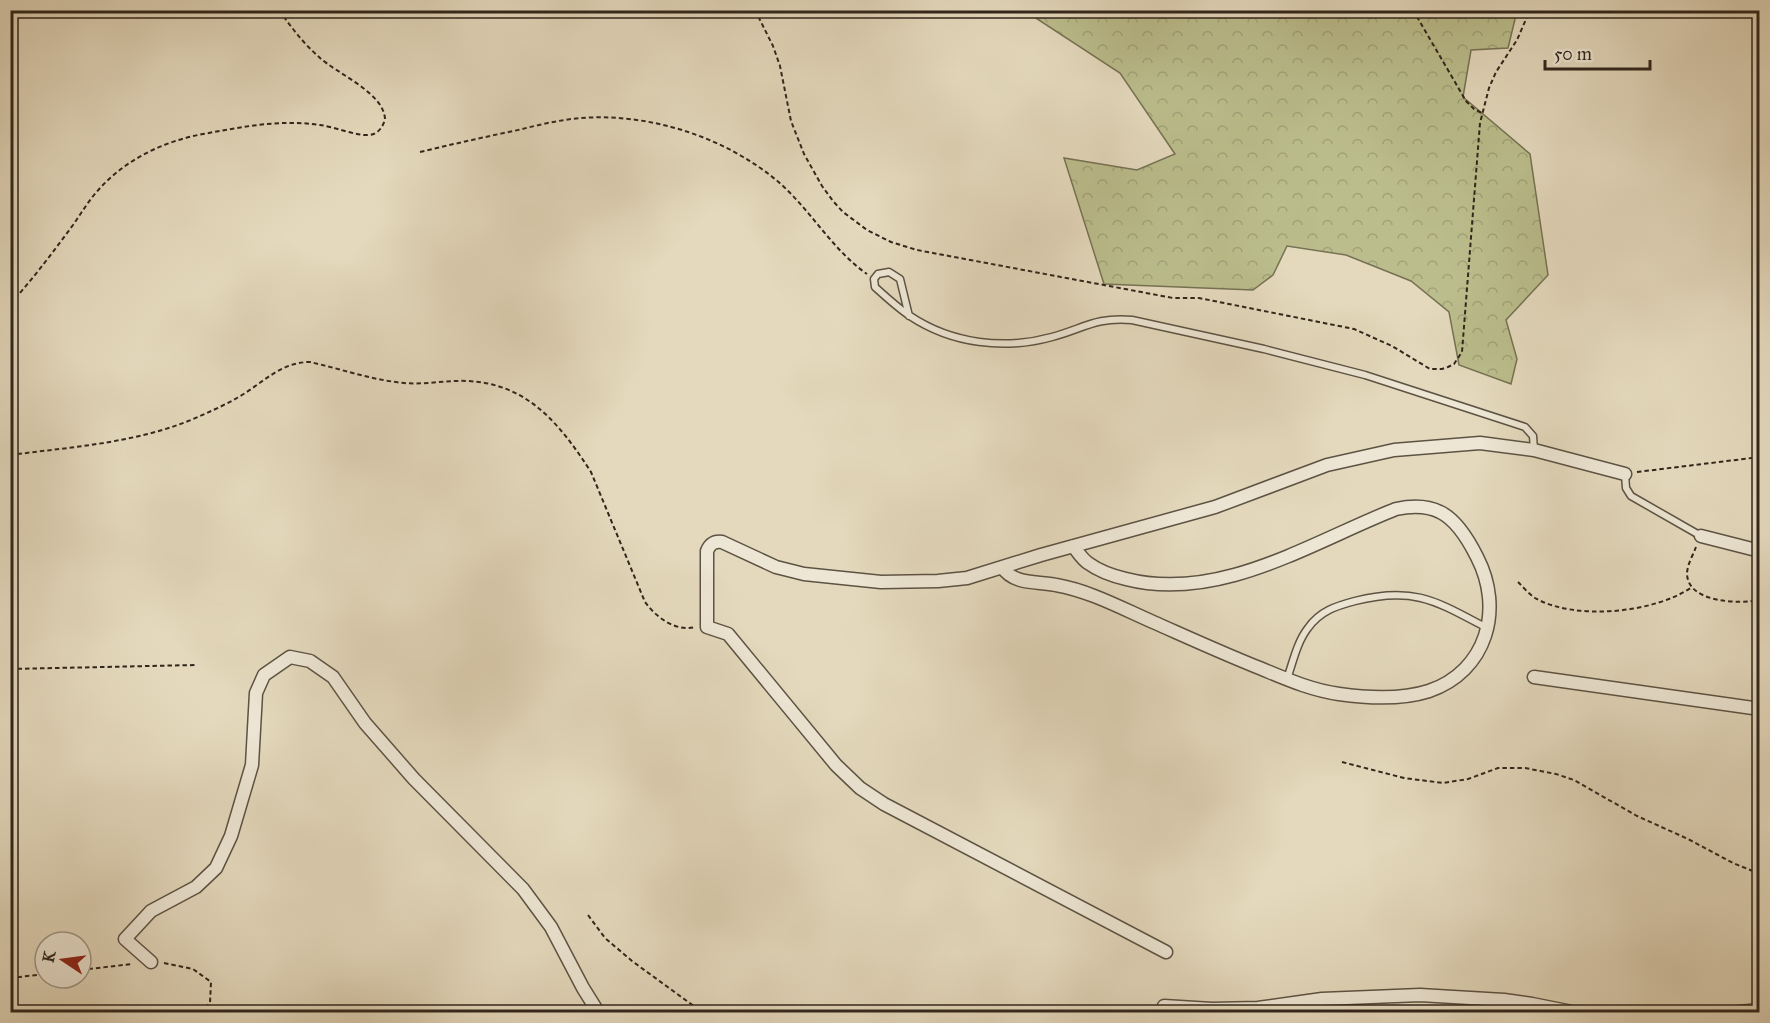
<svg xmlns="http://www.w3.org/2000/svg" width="1770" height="1023" font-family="'IM FELL Great Primer',serif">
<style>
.forest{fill:url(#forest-crowns);stroke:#767254;stroke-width:1.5}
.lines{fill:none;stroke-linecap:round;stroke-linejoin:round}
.service-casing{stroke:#5d5344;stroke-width:9}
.minor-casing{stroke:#5d5344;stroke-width:15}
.path{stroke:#30261c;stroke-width:2;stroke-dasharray:4.5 3;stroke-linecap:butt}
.service{stroke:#ede6d4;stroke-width:6}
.minor{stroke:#ede6d4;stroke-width:12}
</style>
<defs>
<pattern id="forest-crowns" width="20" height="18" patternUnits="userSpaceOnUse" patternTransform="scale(1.5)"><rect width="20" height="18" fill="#bbbd8c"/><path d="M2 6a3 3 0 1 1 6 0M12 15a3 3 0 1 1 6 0" fill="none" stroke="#a1a278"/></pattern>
</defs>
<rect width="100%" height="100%" fill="#e4d9bd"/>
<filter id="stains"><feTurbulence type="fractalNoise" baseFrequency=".00333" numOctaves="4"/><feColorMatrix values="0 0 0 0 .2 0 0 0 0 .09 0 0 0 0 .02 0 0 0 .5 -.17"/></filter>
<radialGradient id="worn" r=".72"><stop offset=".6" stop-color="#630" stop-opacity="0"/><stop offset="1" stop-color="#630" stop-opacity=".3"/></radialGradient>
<!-- forest -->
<path class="forest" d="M1025,11H1517L1508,48L1471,50L1463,97L1530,154L1548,275L1506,320L1517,359L1511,384L1459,365L1449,312L1411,281L1346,255L1287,246L1273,275L1253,290L1104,284L1064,158L1137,170L1175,154L1120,73Z"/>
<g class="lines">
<!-- service casing -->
<g class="service-casing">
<path id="service" d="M909,316L900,279L889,272L878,274L874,279L875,287C886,297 898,308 910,316C952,344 1005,350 1052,337C1085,328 1095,317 1132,320L1264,349L1365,375L1525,427L1533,436L1534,450
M1625,474L1626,488L1631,496L1701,536
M1287,679C1293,662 1297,642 1308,628C1320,611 1336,606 1355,601C1414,586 1436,601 1487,628"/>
</g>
<!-- minor casing -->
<g class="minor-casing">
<path id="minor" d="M1701,536L1760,551
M1002,567C1014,585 1036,581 1056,585C1090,591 1121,608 1153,622C1187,637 1222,653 1257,667C1284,678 1310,690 1339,694C1367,698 1401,700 1429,691C1487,671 1504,609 1477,557C1469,541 1457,520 1440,512C1426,505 1410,506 1396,509C1312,542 1219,603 1126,579C1113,576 1099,571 1088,563C1082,559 1078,552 1073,546
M1534,677L1760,709
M1166,952L884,804L860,788L836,765L728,634L707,627V551C710,544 714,541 722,542L776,567L804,574L881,582L938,581L967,578L1041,555L1215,507L1327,465L1394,450L1480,443L1534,450L1625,474
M151,962L125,939L151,911L196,887L216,868L231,836L252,765L256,693L264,675L290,657L310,661L333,677L365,723L414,779L523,889L551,927L583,988L598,1012
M1164,1006L1212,1009L1258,1008L1322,999L1420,995L1504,1000L1532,1004L1572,1012
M1739,1012L1760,1010"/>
</g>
<!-- path -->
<path class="path" d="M755,10L773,46L780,66L791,121L804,154L822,186L833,201L843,212L867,230L891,242L917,250L1173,298H1199L1354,329L1392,346L1430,369H1442L1448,367L1454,364L1462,352L1480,123L1489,88L1496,72L1517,40L1530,10
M1413,10L1466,101L1474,109L1482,113
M420,152C453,144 485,137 518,130C538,125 559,120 580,118C649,113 722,136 775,179C809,207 831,249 867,274
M10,304C33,279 53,252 73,225C80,215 86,205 94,195C121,162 160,142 203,134C242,127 280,119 320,125C335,127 356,136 369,135C378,134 382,128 385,120C385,93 337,74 319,57C303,43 291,27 279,10
M10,455C72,447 134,443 191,420C207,413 223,406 237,398C262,384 280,362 310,362C341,369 372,380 404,383C425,385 446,380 468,381C528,384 560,424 591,472L645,602C656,617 675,632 695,627
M1637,472L1760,457
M1696,547C1693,555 1687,565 1687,574C1688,603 1739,604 1760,600
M1518,582C1523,587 1529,594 1535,598C1575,621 1655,613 1692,587
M10,669L196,665
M1342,762L1404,778L1443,783L1468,779L1498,768H1525L1556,774L1574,780L1637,816L1688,839L1733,863L1760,874
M588,915L605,938L632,961L702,1012
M164,963L193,969L211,982L210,1003L201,1012
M81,970L132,964
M10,978L45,974"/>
<!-- service -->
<use href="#service" class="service"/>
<!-- minor -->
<use href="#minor" class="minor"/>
</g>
<!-- margin -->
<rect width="1770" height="1023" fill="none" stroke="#e4d9bd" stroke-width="36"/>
<rect x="12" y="12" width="1746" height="999" fill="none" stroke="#30261c" stroke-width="3"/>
<rect x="18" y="18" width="1734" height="987" fill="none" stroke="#30261c" stroke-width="1.5"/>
<!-- north arrow -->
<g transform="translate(63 960) rotate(283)"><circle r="28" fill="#ede6d4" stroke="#a1998a" stroke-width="1.5"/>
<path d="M0-4.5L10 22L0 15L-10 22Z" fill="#8f2418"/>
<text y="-9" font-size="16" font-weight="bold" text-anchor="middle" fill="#30261c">K</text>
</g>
<!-- scale -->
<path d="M1545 60v9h105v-9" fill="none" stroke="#30261c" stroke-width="3"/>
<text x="1554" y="60" font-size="18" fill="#30261c" stroke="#ede6d4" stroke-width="4.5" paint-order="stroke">50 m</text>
<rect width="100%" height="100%" filter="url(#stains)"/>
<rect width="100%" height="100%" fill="url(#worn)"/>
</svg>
